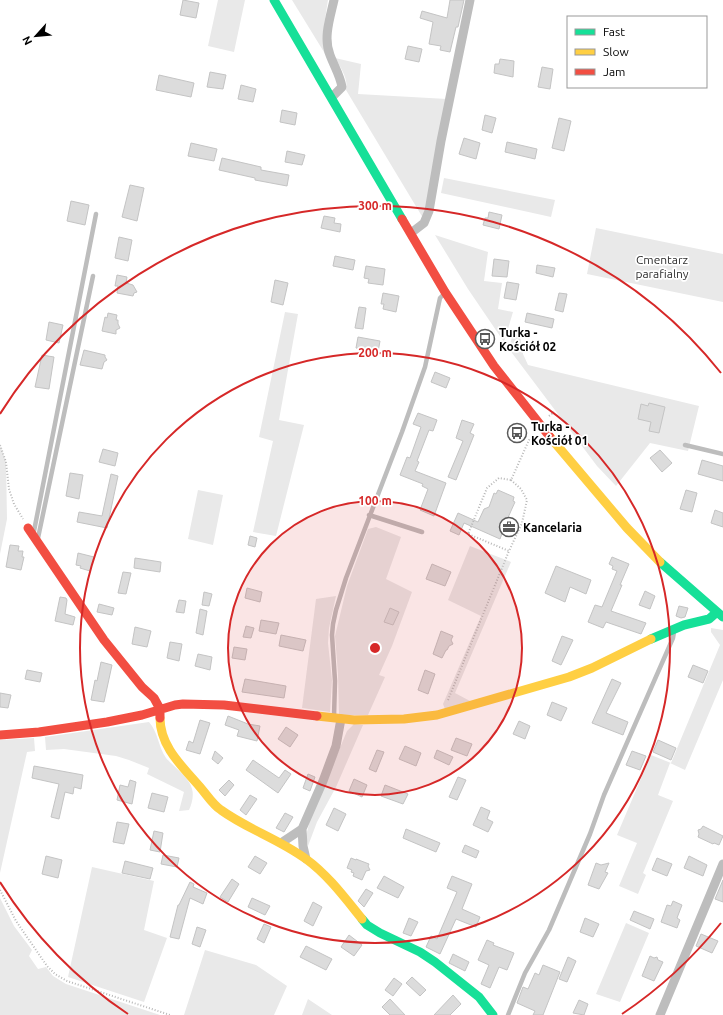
<svg xmlns="http://www.w3.org/2000/svg" width="723" height="1015" font-family="Ubuntu,sans-serif">
<style>
.green{fill:#e9e9e9}
.building{fill:#dcdcdc;stroke:#c4c4c4}
.lines{fill:none;stroke-linecap:round;stroke-linejoin:round}
.path{stroke:#b8b8b8;stroke-width:2;stroke-dasharray:1 2;stroke-linecap:butt}
.lane{stroke:#bdbdbd;stroke-width:4.5}
.street{stroke:#bdbdbd;stroke-width:9}
.fast{stroke:#16e098;stroke-width:9}
.slow{stroke:#ffcf43;stroke-width:9}
.jam{stroke:#f24e42;stroke-width:9}
.ring{fill:none;stroke:#d62828;stroke-width:2}
.labels{text-anchor:middle;dominant-baseline:central;stroke-width:3.5;stroke-linejoin:round;paint-order:stroke}
.park-label{font-size:12px;fill:#2e2e2e;stroke:#fff}
.poi-label{font-size:12px;font-weight:bold;fill:#000;stroke:#fff;text-anchor:start}
.centre{fill:#d62828;stroke:#fff;stroke-width:2}
.ring-label{font-size:12px;text-anchor:middle;font-weight:bold;fill:#d62828;stroke:#fff;stroke-width:3.5;stroke-linejoin:round;paint-order:stroke}
</style>
<rect width="100%" height="100%" fill="#fff"/>
<!-- green -->
<path class="green" d="M218,0H245L234,52L208,46Z
M292,0H328L324,25L327,57Z
M335,58L361,64L358,94L447,99L426,211L423,218L346,90C349,80 340,66 335,58Z
M444,178L555,200L551,217L441,193Z
M596,228L723,254V302L587,274Z
M435,235L488,252L484,281L502,283L498,309L513,312L504,342L468,289Z
M285,312L298,314L279,420L304,425L276,536L253,532L273,441L259,437Z
M514,329L519,330L523,354L528,365L699,406L688,451L650,443L616,486L597,466L509,349Z
M0,445L6,462L7,519L0,554Z
M198,490L223,495L213,545L188,539Z
M376,527L401,537L386,579L412,592L392,646L379,675L385,677L368,715H339L338,674L335,636L347,586L368,529Z
M470,546L511,562L455,693L470,701L445,709L443,704L481,616L448,600Z
M336,596L329,628L328,643L332,680L330,712L302,708L316,599Z
M711,628L723,630V680L685,770L670,763L658,795L673,801L643,873L646,875L638,894L619,886L637,843L617,835L651,755L671,763L720,645L711,632Z
M149,722C158,732 158,746 166,758C173,766 190,778 192,789C194,795 192,804 189,810L179,811L184,792L147,774L149,768L129,760L116,756L64,749L46,750L45,737Z
M354,724L363,725L336,787L317,822L308,846L306,836L310,820L347,731Z
M34,738L35,751L27,752L0,873V740Z
M92,867L154,881L144,930L167,938L144,1002L68,977Z
M0,898L14,926L32,950L29,956L38,969L46,967L53,976L66,984L160,1015H0Z
M626,923L649,933L620,1002L596,994Z
M205,950L256,965L287,986L274,1015H184Z
M308,999L332,1015H302Z"/>
<!-- building -->
<path class="building" d="M183,0L199,3L196,18L180,15Z
M450,0H464L458,27H456L450,52L440,50L441,46L429,44L433,22L420,18L422,11L447,18Z
M408,46L422,49L419,62L405,59Z
M500,59L514,61L513,77L494,73L495,64H499Z
M542,67L553,69L550,89L538,87Z
M210,72L226,75L223,89L207,87Z
M159,75L194,83L191,97L156,90Z
M241,85L256,89L253,102L238,99Z
M282,110L297,113L295,125L280,122Z
M485,115L496,118L492,133L482,130Z
M559,118L571,121L564,151L552,148Z
M464,138L480,143L476,159L459,154Z
M507,142L537,149L535,159L505,152Z
M191,143L217,149L214,161L188,156Z
M287,151L305,155L302,165L285,162Z
M222,158L261,167V170L289,175L287,186L255,180V178L219,170Z
M130,185L144,188L137,221L122,217Z
M71,201L89,205L85,225L67,221Z
M489,212L502,215L499,229L483,225L485,218H488Z
M324,216L335,218L334,223L341,224L340,232L321,228Z
M119,237L132,240L128,261L115,258Z
M335,256L355,260L353,270L333,266Z
M494,259L509,261L507,277L492,276Z
M537,265L555,268L553,277L536,273Z
M366,266L385,269L383,285L368,283L369,279L364,278Z
M117,275L127,277L126,283L133,285L137,292L134,293L133,296L117,293L118,286H115Z
M275,280L288,283L283,305L271,302Z
M507,282L519,284L516,300L504,298Z
M383,293L399,296L396,312L383,309L384,304H381Z
M559,293L567,294L563,312L555,310Z
M359,307L366,308L363,329L355,328Z
M108,313L117,315L116,320H118V324L120,328L116,330V334L102,331L105,317L107,318Z
M527,313L554,319L552,328L525,322Z
M49,322L63,325L59,343L46,340Z
M358,337L380,341L378,352L356,348Z
M84,350L105,355V357L107,360L104,362L102,369L80,365Z
M42,355L54,357L49,389L35,387Z
M435,372L450,378L446,388L431,382Z
M649,403L665,407L659,433L649,431L651,422L638,419L641,404L648,406Z
M418,413L437,420L433,431L429,430L417,461L419,462L415,471L446,483L434,516L420,510L428,489L422,486L423,484L400,475L407,457L410,458L421,427L413,424Z
M462,420L474,424L470,433L474,435L456,480L448,477L463,441L456,438Z
M103,449L118,453L115,466L99,462Z
M660,450L672,463L662,472L650,458Z
M702,460L723,466V481L698,474Z
M70,473L83,475L79,499L66,496Z
M111,474L118,476L107,528L77,522L79,512L102,516Z
M498,490L514,497L513,501L515,502L506,522L514,525L510,534L503,531L500,539L464,523L459,535L450,531L458,513L478,522L484,509L489,507L494,493L496,494Z
M686,490L697,493L692,512L680,509Z
M715,510L723,513V527L711,523Z
M250,536L257,538L255,547L248,545Z
M10,545L19,546L18,551H23L22,557H24L21,570L6,567Z
M78,553L94,557L90,571L80,568L81,566L76,565Z
M612,557L629,564L620,585H622L611,611L646,623L641,634L606,622L603,628L588,622L595,605L602,607L617,571L612,569L613,566L609,564Z
M135,558L161,562L160,572L134,568Z
M432,564L451,572L445,586L426,579Z
M556,566L591,580L586,594L570,587L565,602L545,593Z
M123,572L131,573L126,594L118,593Z
M247,588L262,592L260,602L245,598Z
M645,591L655,596L650,609L639,605Z
M204,592L212,594L209,606L202,605Z
M60,597L66,598L67,600L65,614L75,617L73,625L55,621Z
M179,600L186,601L184,613L176,612Z
M99,604L114,608L112,615L97,612Z
M679,606L688,608L685,617L681,618L676,616Z
M390,608L399,612L393,625L384,622Z
M200,609L207,611L203,635L196,633Z
M261,620L279,623L276,634L259,631Z
M246,626L254,628L251,638L243,637Z
M135,627L151,631L147,647L132,644Z
M441,631L453,636L451,640L453,644L449,646L447,650H446L442,658L433,654Z
M281,635L306,640L303,651L279,646Z
M562,636L573,640L561,665L552,661Z
M170,642L182,644L179,661L167,658Z
M234,647L247,649L245,660L232,658Z
M198,654L212,657L210,670L195,666Z
M101,662L112,665L104,702L91,700L95,680L97,681Z
M693,665L708,671L703,683L688,677Z
M27,670L42,673L40,682L25,679Z
M425,670L435,674L428,694L418,690Z
M245,679L286,686L284,698L242,692Z
M612,679L621,683L606,713L628,722L623,735L592,723Z
M0,693L11,695L8,708L0,707Z
M552,702L567,708L561,721L547,715Z
M228,716L248,724L260,726L257,741L237,736L239,730L225,725Z
M200,720L210,723L200,754L186,750L189,741L193,743Z
M519,721L530,726L525,739L513,734Z
M286,727L298,735L290,747L278,739Z
M456,738L472,744L467,756L451,750Z
M658,740L676,748L671,760L653,752Z
M405,746L421,753L416,766L399,759Z
M377,750L384,752L376,772L369,769Z
M437,750L453,757L449,765L434,758Z
M215,751L223,758L218,764L212,759Z
M632,751L646,756L640,770L626,765Z
M253,760L279,778L285,770L291,774L278,793L246,770Z
M34,766L83,775L81,789L74,787L73,794L65,792L59,819L51,817L59,784L32,778Z
M308,774L315,777L310,791L303,788Z
M458,777L466,780L457,800L449,797Z
M354,779L367,785L362,797L349,791Z
M130,780L136,782L132,804L117,800L120,785L128,787Z
M229,780L234,785L225,796L219,790Z
M385,785L408,794L403,804L381,796Z
M152,793L168,797L164,812L148,808Z
M250,795L257,799L246,815L240,810Z
M481,807L490,811L487,819L493,822L488,832L473,825Z
M334,808L346,814L338,831L326,825Z
M285,813L293,817L284,832L276,828Z
M117,822L129,824L124,844L113,842Z
M703,826L723,836L719,845L714,843L713,844L698,837L699,834L698,830L701,829Z
M406,829L440,843L436,852L403,838Z
M154,831L163,833L160,852L150,850Z
M465,845L479,851L476,858L462,852Z
M163,855L179,858L177,867L161,864Z
M46,856L62,860L58,878L42,874Z
M255,856L267,863L260,874L248,867Z
M689,856L707,865L703,876L684,868Z
M351,858L356,860V859L369,864L368,866L370,870L366,871L362,880L353,876L354,873L351,872L352,870L347,868Z
M657,858L672,864L667,876L652,870Z
M125,861L153,868L150,879L122,873Z
M596,863L601,865L609,863L605,872L608,873L599,889L588,885Z
M384,876L404,887L398,898L377,888Z
M452,876L472,884L462,909L480,917L476,927L456,919L440,954L426,947L431,936L437,939L457,892L447,888Z
M232,879L239,884L228,902L220,897Z
M723,880V902L715,899Z
M190,882L194,884L193,887L207,893L203,904L190,898L179,939L170,937L178,905H179Z
M366,889L373,893L364,907L358,901Z
M252,898L270,906L265,915L248,907Z
M673,901L682,905L677,918L680,920L677,928L661,922L667,905L671,906Z
M313,902L322,907L313,926L304,921Z
M634,911L654,919L650,929L630,920Z
M409,918L418,922L411,936L403,933Z
M585,918L599,924L593,937L580,932Z
M264,924L271,927L264,943L257,939Z
M197,927L206,930L200,947L192,944Z
M701,934L718,941L712,953L696,946Z
M349,935L362,945L354,956L341,947Z
M487,940L494,943L493,945L514,953L507,970L499,967L490,988L481,984L489,965L478,960Z
M306,946L332,959L326,970L300,957Z
M453,954L469,962L465,971L449,963Z
M650,956L654,958L657,957L658,960L663,962L654,981L642,976Z
M568,957L576,961L567,982L559,979Z
M543,965L560,972L543,1015H533L535,1011L517,1003L523,987L528,989L535,973L539,975Z
M412,977L426,990L420,996L406,983Z
M394,978L402,984L393,996L385,990Z
M453,995L461,1004L450,1015H434Z
M390,999L405,1015H390L382,1007Z
M579,1000L588,1004L584,1015L573,1013Z"/>
<g class="lines">
<!-- path -->
<path class="path" d="M549,416L554,412
M0,445L6,462L9,489L14,504L23,519
M511,480L521,489L527,500L522,523L509,551L468,534L487,488L499,478L511,480L530,438
M448,700L509,551
M0,890L16,921L47,966L55,974L67,981L170,1015"/>
<!-- lane -->
<path class="lane" d="M685,445L723,454
M369,515L422,532
M34,531L96,214
M38,538L93,276
M334,717L335,681L332,635L333,624L336,610L346,578L402,432L425,367L440,298L444,294
M508,1015L525,973L549,930L590,834L604,795L673,638L674,632"/>
<!-- street -->
<path class="street" d="M332,97L342,87C340,75 334,66 330,55C323,38 330,18 334,0
M411,233L424,223L429,211L441,141L470,0
M302,829L303,846L306,859
M281,843L302,829L323,781L336,746L341,719
M660,1015L723,864"/>
<!-- fast -->
<path class="fast" d="M274,0L402,219
M660,562L723,617
M651,639L684,625L709,619L717,612
M362,919L367,925L380,933L420,952L435,962L479,997L493,1015"/>
<!-- slow -->
<path class="slow" d="M550,437L627,528L660,562
M317,716L354,720L404,719L437,715L569,677L592,668L651,639
M160,718C160,747 183,767 200,787C207,795 213,805 221,810C247,829 279,839 306,859C328,875 345,898 362,919"/>
<!-- jam -->
<path class="jam" d="M402,219L445,292L494,366L550,437
M28,528L104,640L142,687L154,698L160,709V718
M0,735L39,732L107,722L142,715L175,705L183,704L224,705L317,716"/>
</g>
<!-- distance rings -->
<circle cx="375" cy="648" r="147" fill="#d62828" fill-opacity=".12"/>
<g class="ring">
<circle cx="375" cy="648" r="147"/>
<circle cx="375" cy="648" r="295"/>
<path d="M721 923A442 442 0 0 1 622 1014M128 1014A442 442 0 0 1 0 882M0 414A442 442 0 0 1 721 373"/>
</g>
<!-- icons -->
<defs>
<g id="bus-ring" transform="scale(1)"><circle r="9.5" fill="#fff" stroke="#595959" stroke-width="1.5"/><path d="M-5-6H5V4H4V6H2V4H-2V6H-4V4H-5ZM-3.5-4V0h7V-4ZM-3.5 1.2v1.5H-2V1.2ZM2 1.2v1.5H3.5V1.2Z" fill="#595959"/></g>
<g id="office-ring" transform="scale(1)"><circle r="9.5" fill="#fff" stroke="#595959" stroke-width="1.5"/><path d="M-6-3h4V-5.5h4V-3h4V5H-6ZM-1-4.5V-3h2v-1.5ZM-6 0V1H6V0Z" fill="#595959"/></g>
</defs>
<g fill-rule="evenodd">
<use href="#bus-ring" x="485" y="339"/>
<use href="#bus-ring" x="517" y="433"/>
<use href="#office-ring" x="509" y="527"/>
</g>
<g class="labels">
<!-- park labels -->
<g class="park-label">
<text x="662" y="259">Cmentarz<tspan x="662" dy="14">parafialny</tspan></text>
</g>
<!-- poi labels -->
<g class="poi-label">
<text x="499" y="332">Turka -<tspan x="499" dy="14">Kościół 02</tspan></text>
<text x="531" y="426">Turka -<tspan x="531" dy="14">Kościół 01</tspan></text>
<text x="523" y="527">Kancelaria</text>
</g>
</g>
<circle cx="375" cy="648" r="6" class="centre"/>
<g class="ring-label">
<text x="375" y="210">300 m</text>
<text x="375" y="357">200 m</text>
<text x="375" y="505">100 m</text>
</g>
<!-- legend -->
<rect x="567" y="16" width="140" height="72" fill="#ffffff" stroke="#999999"/>
<rect x="575" y="29" width="20" height="6" fill="#16e098" stroke="#999999"/>
<text x="603" y="36" font-size="12" fill="#000000">Fast</text>
<rect x="575" y="49" width="20" height="6" fill="#ffcf43" stroke="#999999"/>
<text x="603" y="56" font-size="12" fill="#000000">Slow</text>
<rect x="575" y="69" width="20" height="6" fill="#f24e42" stroke="#999999"/>
<text x="603" y="76" font-size="12" fill="#000000">Jam</text>
<!-- north arrow -->
<g transform="translate(36 36) rotate(243)" stroke="#ffffff" stroke-width="3" paint-order="stroke">
<path d="M0-3L7 15L0 10L-7 15Z" fill="#000000"/>
<text y="-6" font-size="11" font-weight="bold" text-anchor="middle" fill="#000000">N</text>
</g>
</svg>
